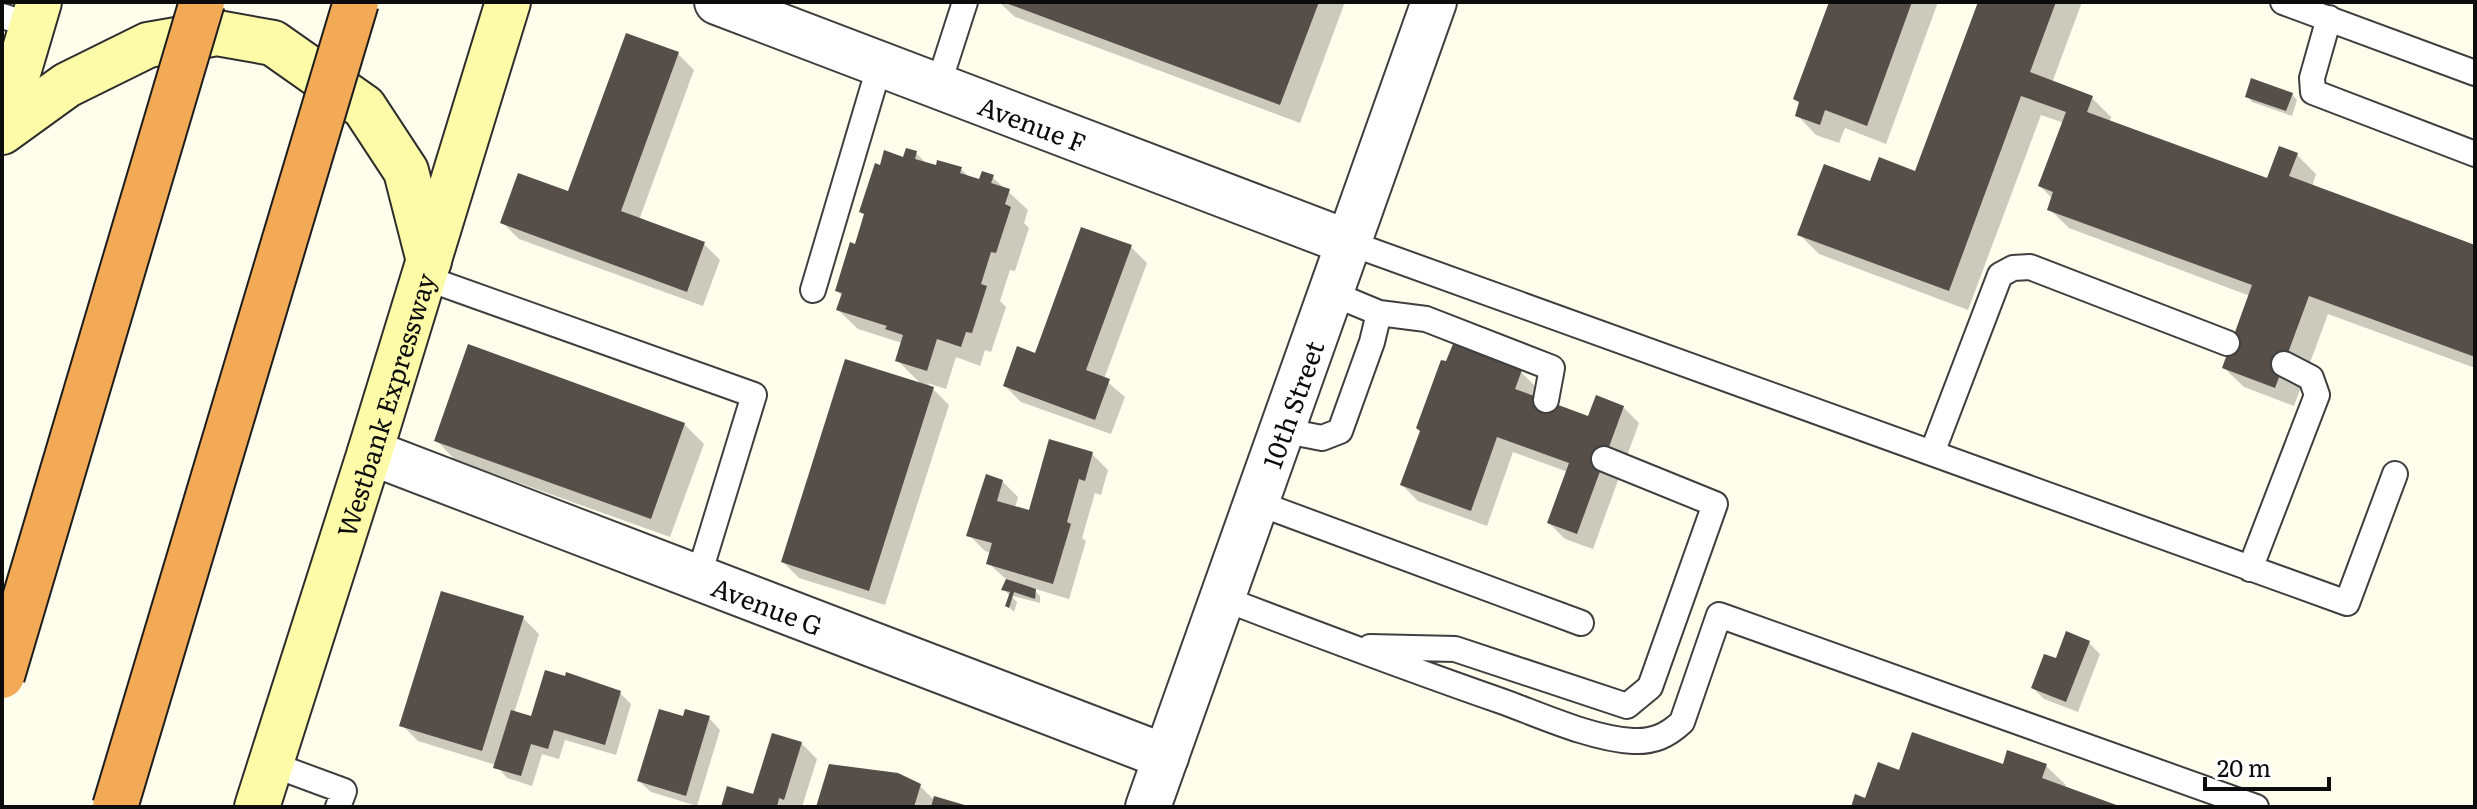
<svg xmlns="http://www.w3.org/2000/svg" width="2477" height="809" font-family="Literata,serif">
<style>
.shadow{fill:#0003}
.building{fill:#554e49}
.lines{fill:none;stroke-linecap:round;stroke-linejoin:round}
.lane-casing{stroke:#3f3f3f;stroke-width:28}
.street-casing{stroke:#3f3f3f;stroke-width:48}
.secondary-casing{stroke:#2e2e2e;stroke-width:48}
.lane{stroke:#fff;stroke-width:24}
.street{stroke:#fff;stroke-width:44}
.secondary{stroke:#fefba8;stroke-width:44}
.highway-bridge-casing{stroke:#1d1d1d;stroke-width:48;stroke-linecap:butt}
.highway-bridge{stroke:#f2aa56;stroke-width:44}
.labels{text-anchor:middle;dominant-baseline:central;stroke-width:8;stroke-linejoin:round;paint-order:stroke}
.street-label{font-size:26px;fill:#0c0c0c;stroke:#fff}
</style>
<rect width="100%" height="100%" fill="#fffdec"/>
<!-- shadow -->
<path class="shadow" d="M999,2H1345L1300,123L1015,17Z
M1831,2H1938L1886,144L1845,128L1839,143L1816,135L1797,115L1801,104L1796,99Z
M1980,2H2082L2052,83L2092,98L2111,117L2110,122L2268,181L2297,155L2316,174L2312,187L2475,247V368L2328,314L2294,406L2244,387L2224,368L2250,296L2069,228L2049,209L2053,199L2040,186L2064,123L2041,115L1968,310L1819,254L1800,235L1871,183L1917,173Z
M678,54L694,70L639,220L704,244L720,260L703,306L519,239L503,223L570,193Z
M2292,94L2297,100L2292,116L2252,102L2247,96Z
M916,153L928,165L961,169L970,178L981,181L992,177L1028,210L1024,223L1029,228L1015,271L1010,270L1000,301L1006,307L991,352L985,350L980,366L956,357L946,389L927,383L949,405L885,605L799,578L783,562L922,385L897,360L902,343L858,329L838,310L843,297L837,291L856,246L881,167Z
M1131,247L1147,263L1104,379L1125,397L1111,434L1021,402L1005,386L1036,355Z
M1454,347L1521,372L1537,388L1534,398L1590,419L1623,407L1639,423L1593,549L1565,539L1549,523L1568,472L1513,452L1487,526L1418,501L1402,485Z
M684,424L704,444L670,537L455,460L436,440Z
M1092,454L1108,470L1101,495L1095,493L1082,538L1086,541L1069,599L1032,588L1040,596V603L1009,595L1004,589L1007,580L988,563L991,553L985,551L969,535L1002,481L1018,497L1015,508L1030,512Z
M1011,596L1017,602L1014,612L1007,605Z
M523,618L539,634L514,713L532,718L620,693L631,704L616,755L565,740L559,759L542,754L532,786L507,778L496,765L418,741L402,725Z
M2089,643L2100,654L2078,712L2044,699L2033,688L2057,661Z
M709,718L720,730L697,806L651,792L639,781L684,719Z
M801,743L817,759L802,807H723L755,797Z
M2004,766H2046L2066,785L2064,788L2117,807H1853L1866,801L1900,772Z
M919,785L935,801L964,807H818Z"/>
<!-- building -->
<path class="building" d="M1003,2H1319L1280,105Z
M1829,2H1912L1867,126L1825,110L1820,125L1795,116L1799,102L1793,99Z
M1978,2H2056L2030,72L2093,96L2087,112L2267,178L2279,146L2298,153L2289,176L2475,245V357L2309,296L2275,388L2222,368L2252,285L2047,210L2053,192L2038,186L2066,112L2021,96L1949,291L1797,235L1824,164L1870,181L1879,157L1915,171Z
M626,33L679,52L621,211L705,242L687,292L500,223L518,173L568,191Z
M2251,78L2293,93L2286,111L2245,97Z
M906,148L917,151L915,159L936,165L937,160L962,167L960,173L979,179L982,171L994,175L991,183L1010,189L1005,204L1011,207L996,253L991,252L981,284L987,286L972,333L966,332L961,347L937,339L927,371L895,361L903,335L885,329L887,326L836,310L842,293L835,291L850,242L855,244L864,214L859,212L875,163L880,165L884,150L903,157Z
M1081,227L1132,245L1086,370L1110,379L1095,420L1003,386L1017,346L1035,353Z
M468,344L685,423L651,519L434,441Z
M1453,344L1522,370L1515,389L1588,416L1596,395L1624,406L1577,534L1547,523L1569,463L1497,437L1471,511L1400,485L1420,431L1416,428L1441,360L1446,361Z
M845,359L934,387L869,591L781,562Z
M1049,439L1093,452L1085,481L1079,479L1067,522L1071,524L1053,584L986,564L992,543L966,536L986,474L1003,480L997,501L1029,510Z
M1006,579L1036,589L1035,599L1014,592L1009,608L1005,606L1010,592L1001,590Z
M441,591L524,616L482,751L399,726Z
M2066,631L2090,641L2066,702L2031,688L2044,654L2056,658Z
M545,670L565,676L566,672L621,691L605,745L554,730L548,749L531,744L521,776L493,768L511,710L531,716Z
M659,709L683,716L685,709L710,716L686,796L637,781Z
M1912,732L2003,764L2007,750L2047,764L2042,778L2122,807H1851L1855,794L1865,798L1878,762L1899,770Z
M772,733L802,742L784,800L779,798L777,807H721L727,786L753,794Z
M829,764L898,773L921,784L914,807H816Z
M934,796L968,806V807H931Z"/>
<g class="lines">
<!-- lane casing -->
<g class="lane-casing">
<path id="lane" d="M2283,2L2475,73
M2,16L32,25
M2329,18L2312,78L2313,92L2475,154
M938,86L965,2
M1347,242L2347,603L2395,474
M423,277L754,395L698,578
M813,290L880,64
M1379,313L1426,319L1552,368L1546,400
M1281,430L1322,438L1340,431L1372,342L1379,313L1331,293
M1932,453L2000,275L2013,268L2030,267L2227,343
M1255,502L1581,623
M2250,569L2317,395L2311,378L2284,364
M1222,598C1316,634 1409,669 1504,702C1542,716 1593,739 1633,741C1653,742 1667,736 1682,722L1719,615L2256,807
M1370,647L1455,649L1627,706L1650,687L1715,504L1604,459
M271,764L344,791L338,807"/>
</g>
<!-- street casing -->
<g class="street-casing">
<g id="street">
<path id="s1" d="M717,2L1347,242"/>
<path id="s2" d="M370,452L1166,757"/>
<path id="s3" d="M1148,807L1434,2"/>
</g>
</g>
<!-- secondary casing -->
<g class="secondary-casing">
<g id="secondary">
<path d="M2,127L39,2"/>
<path d="M2,132L67,85L148,45L217,33L273,43L364,107L406,171L429,261"/>
<path id="s4" d="M257,807L370,452L508,2"/>
</g>
</g>
<!-- lane -->
<use href="#lane" class="lane"/>
<!-- street -->
<use href="#street" class="street"/>
<!-- secondary -->
<use href="#secondary" class="secondary"/>
<!-- highway-bridge casing -->
<g class="highway-bridge-casing">
<path id="highway-bridge" d="M2,676L202,2
M115,807L356,2"/>
</g>
<!-- highway-bridge -->
<use href="#highway-bridge" class="highway-bridge"/>
</g>
<g class="labels">
<!-- street labels -->
<g class="street-label">
<text stroke="none"><textPath href="#s1" startOffset="338">Avenue F</textPath></text>
<text stroke="none"><textPath href="#s3" startOffset="428">10th Street</textPath></text>
<text stroke="none"><textPath href="#s4" startOffset="422">Westbank Expressway</textPath></text>
<text stroke="none"><textPath href="#s2" startOffset="426">Avenue G</textPath></text>
</g>
</g>
<!-- border -->
<rect width="2477" height="809" fill="none" stroke="#0c0c0c" stroke-width="8"/>
<!-- scale -->
<path d="M2205 777v12h124v-12" fill="none" stroke="#0c0c0c" stroke-width="4"/>
<text x="2217" y="777" font-size="24" fill="#0c0c0c" stroke="#ffffff" stroke-width="6" paint-order="stroke">20 m</text>
</svg>
